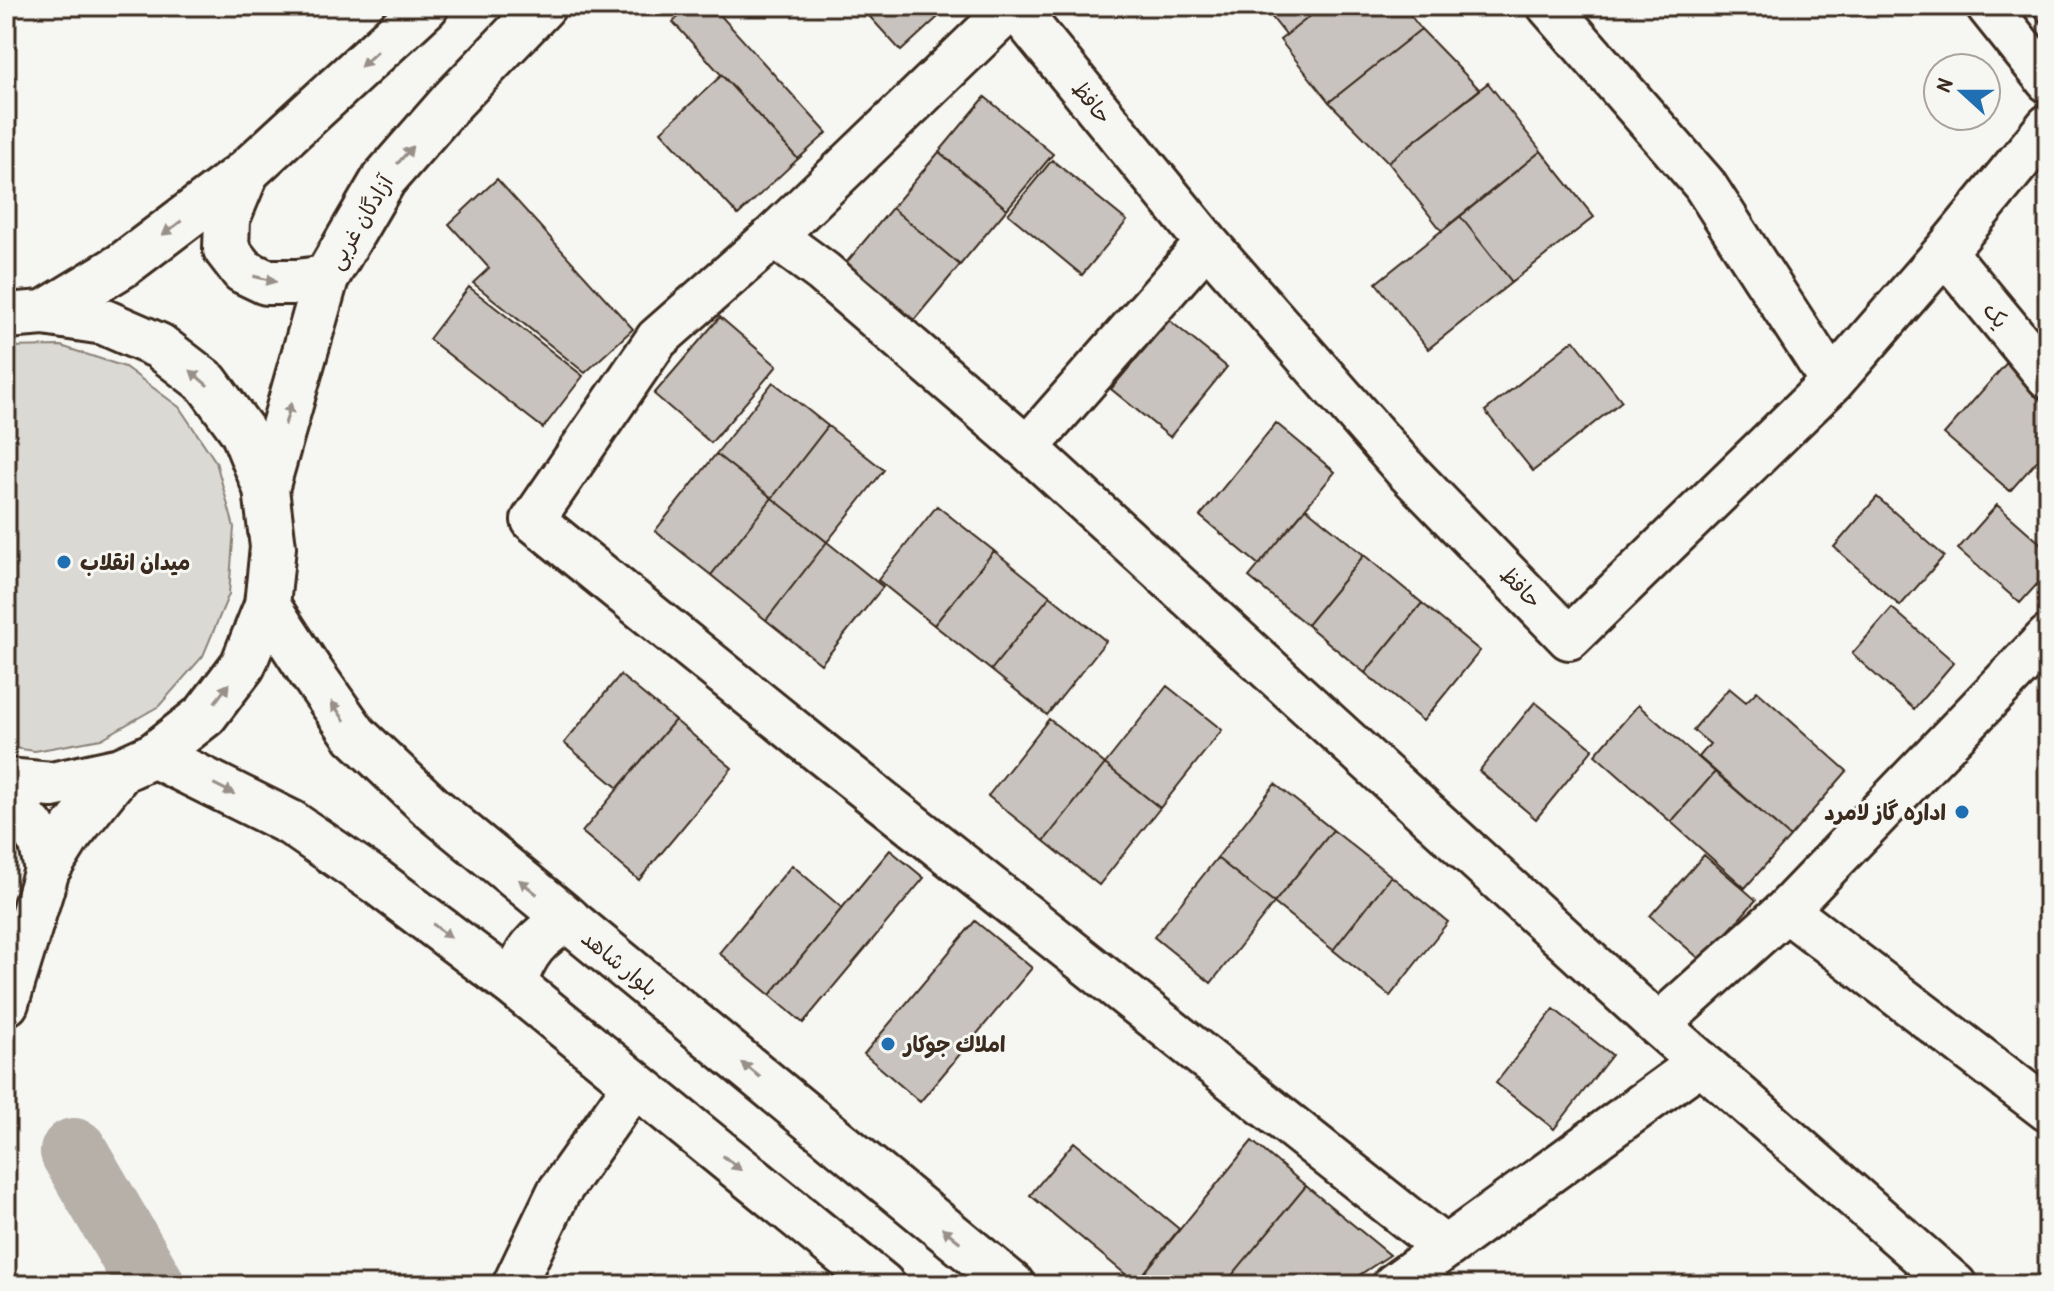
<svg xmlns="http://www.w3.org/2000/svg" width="2054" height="1291" font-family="'Patrick Hand','Playpen Sans Arabic',sans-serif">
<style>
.green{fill:#dad9d3;stroke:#8a8278;stroke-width:2}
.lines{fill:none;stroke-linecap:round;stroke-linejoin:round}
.river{stroke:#b6b0a9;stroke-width:68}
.building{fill:#c8c3be;stroke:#3b2a1e;stroke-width:2}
.minor-casing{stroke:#3b2a1e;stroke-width:48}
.secondary-casing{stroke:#3b2a1e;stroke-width:50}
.primary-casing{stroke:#3b2a1e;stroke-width:50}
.minor{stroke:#f6f6f2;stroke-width:42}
.secondary{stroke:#f6f6f2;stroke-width:44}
.primary{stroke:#f6f6f2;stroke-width:44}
.oneway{fill:#989088}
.poi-dot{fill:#1f6fb2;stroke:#f6f6f2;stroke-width:3}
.labels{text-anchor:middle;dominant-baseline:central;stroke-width:6;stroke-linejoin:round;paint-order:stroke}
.street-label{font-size:22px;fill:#3b2a1e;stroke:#f6f6f2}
.poi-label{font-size:22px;font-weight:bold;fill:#3b2a1e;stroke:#f6f6f2;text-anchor:start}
</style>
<rect width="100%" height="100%" fill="#f6f6f2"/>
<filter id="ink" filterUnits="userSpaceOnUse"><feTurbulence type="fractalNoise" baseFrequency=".0125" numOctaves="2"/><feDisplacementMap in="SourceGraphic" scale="16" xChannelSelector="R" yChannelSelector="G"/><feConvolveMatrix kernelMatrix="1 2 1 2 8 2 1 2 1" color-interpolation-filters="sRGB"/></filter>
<g filter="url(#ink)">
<!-- green -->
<path class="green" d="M61,346L125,367L179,407L216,462L234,527L229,594L203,656L159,706L101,739L35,751L6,747V347Z"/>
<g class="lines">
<!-- river -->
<path class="river" d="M74,1152L151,1285"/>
</g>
<!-- building -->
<path class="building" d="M690,6H712L827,133L798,159L673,22Z
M860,6H950L901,51Z
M1263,6H1323L1286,35Z
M1323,6H1403L1421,29L1329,102L1280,40Z
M2027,6H2048V31Z
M1421,29L1480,90L1388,162L1329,102Z
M722,75L798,159L738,215L661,131Z
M1488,83L1541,151L1442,231L1388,162Z
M985,97L1053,154L1007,209L939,152Z
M1541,151L1594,217L1512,282L1460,216Z
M939,152L1007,209L960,265L892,208Z
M1052,160L1127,221L1082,275L1008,214Z
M497,179L633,329L585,373L473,283L489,268L449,224Z
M892,208L960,265L914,320L846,263Z
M1460,216L1512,282L1428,349L1376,283Z
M469,287L583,376L543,428L429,339Z
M720,317L777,366L711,443L654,394Z
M1169,320L1227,367L1170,437L1111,389Z
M1574,340L1622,401L1533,471L1485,411Z
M2010,359L2048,408V448L2010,491L1944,434Z
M773,382L828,426L772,498L716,454Z
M1276,423L1335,472L1259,565L1200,516Z
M828,426L884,470L827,542L772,498Z
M716,454L772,498L711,575L655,531Z
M1877,497L1944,556L1900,606L1834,547Z
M772,498L827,542L766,620L711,575Z
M1997,505L2048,550V572L2020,603L1958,549Z
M937,506L994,551L934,625L878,580Z
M1306,508L1364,555L1307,625L1249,577Z
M827,542L883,587L821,664L766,620Z
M994,551L1050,596L991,670L934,625Z
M1364,555L1422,603L1365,673L1307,625Z
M1050,596L1106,641L1047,715L991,670Z
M1422,603L1480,651L1423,721L1365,673Z
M1892,608L1954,662L1914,709L1852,654Z
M620,675L675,720L618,788L564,743Z
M1167,686L1222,730L1160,808L1105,764Z
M1729,688L1746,702L1757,691L1847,771L1790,837L1699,757L1710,744L1693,730Z
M1535,702L1593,749L1536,819L1479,771Z
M1638,705L1715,772L1671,822L1595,755Z
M1049,719L1105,764L1044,841L988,796Z
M675,720L732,768L639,880L582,832Z
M1105,764L1160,808L1099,885L1044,841Z
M1715,772L1790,837L1745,888L1671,822Z
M1275,784L1333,830L1274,903L1217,858Z
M1333,830L1391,876L1333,950L1274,903Z
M890,850L924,878L803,1023L770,995Z
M1704,855L1756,900L1702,961L1650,916Z
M1217,858L1274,903L1211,983L1154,937Z
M792,865L842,908L770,995L719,953Z
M1391,876L1448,922L1390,996L1333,950Z
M975,921L1032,968L920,1102L864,1054Z
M1554,1009L1612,1055L1554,1129L1496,1083Z
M1252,1141L1306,1186L1224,1285H1138L1136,1283Z
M1074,1142L1179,1229L1136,1283L1030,1195Z
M1306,1186L1390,1255L1344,1285H1224Z"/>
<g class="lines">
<!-- minor casing -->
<g class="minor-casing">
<path id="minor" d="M1013,6L774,236L657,339L533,520L820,752L1445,1248
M1014,6L1207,243L1404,468L1569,638L1832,382L1945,252L2048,126
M1549,6L1704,184L1832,382
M1988,6L2048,81
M774,236L823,272L1027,448L1658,1025L1955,1285
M1945,252L2048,377
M1027,448L1207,243
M1786,910L2048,1110
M1658,1025L1786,910L2048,637
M514,1285L558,1193L635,1084
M1394,1285L1701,1062"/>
</g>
<!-- secondary casing -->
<g class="secondary-casing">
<path id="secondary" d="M267,605L310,671L355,735L431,807L1012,1285
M154,755L291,823L377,882L514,985L882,1285
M514,985C524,952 537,937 568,919"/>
</g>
<!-- primary casing -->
<g class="primary-casing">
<path id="primary" d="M247,171L227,219L226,249L243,271L266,282H298L326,278
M44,313L123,265L247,171L426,6
M6,316L44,313L104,322L159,346L207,383L243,432L266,489L273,547L267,605L243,665L205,715L154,755L121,770L52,785L6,781
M266,489L326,278L384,179L453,100L543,6
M6,819L32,827L42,844L47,870
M6,1003L47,870L69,835L121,770"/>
</g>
<!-- minor -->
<use href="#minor" class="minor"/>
<!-- secondary -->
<use href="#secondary" class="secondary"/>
<!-- primary -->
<use href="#primary" class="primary"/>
</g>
<!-- one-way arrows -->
<defs><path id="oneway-solid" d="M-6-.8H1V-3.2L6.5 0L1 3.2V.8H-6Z" transform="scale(2)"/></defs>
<g class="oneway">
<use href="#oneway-solid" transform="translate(369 59) rotate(137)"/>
<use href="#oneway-solid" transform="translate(405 155) rotate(-49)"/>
<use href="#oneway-solid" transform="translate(172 228) rotate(143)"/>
<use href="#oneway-solid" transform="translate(265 279) rotate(14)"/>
<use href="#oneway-solid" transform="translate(199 378) rotate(-139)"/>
<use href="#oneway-solid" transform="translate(288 414) rotate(-74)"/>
<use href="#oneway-solid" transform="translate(222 693) rotate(-53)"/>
<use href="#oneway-solid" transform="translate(338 711) rotate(-125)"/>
<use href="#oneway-solid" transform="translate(224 789) rotate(27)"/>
<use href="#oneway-solid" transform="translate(528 887) rotate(-141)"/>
<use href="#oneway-solid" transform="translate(442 931) rotate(37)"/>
<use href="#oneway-solid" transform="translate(751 1070) rotate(-141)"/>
<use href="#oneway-solid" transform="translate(732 1163) rotate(39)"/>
<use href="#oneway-solid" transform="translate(951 1235) rotate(-141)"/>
</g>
</g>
<!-- markers -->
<g class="poi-dot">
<circle cx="64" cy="562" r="8"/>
<circle cx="1962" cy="812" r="8"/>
<circle cx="888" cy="1044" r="8"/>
</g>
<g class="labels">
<!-- street labels -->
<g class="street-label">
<text transform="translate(1092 102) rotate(51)">حافظ</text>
<text transform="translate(360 222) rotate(-59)">آزادگان غربی</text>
<text transform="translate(1996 315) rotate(51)">یک</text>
<text transform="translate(1521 587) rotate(46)">حافظ</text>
<text transform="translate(620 963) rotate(39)">بلوار شاهد</text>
</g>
<!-- poi labels -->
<g class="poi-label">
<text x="80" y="562">میدان انقلاب</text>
<text x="1946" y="812" text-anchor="end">اداره گاز لامرد</text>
<text x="904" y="1044">املاك جوكار</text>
</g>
</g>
<!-- margin -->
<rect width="2054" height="1291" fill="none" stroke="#f6f6f2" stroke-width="32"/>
<rect x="16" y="16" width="2022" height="1259" fill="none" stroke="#3b2a1e" stroke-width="3" filter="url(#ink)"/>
<!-- north arrow -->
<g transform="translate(1962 92) rotate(291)"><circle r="38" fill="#f6f6f2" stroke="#aba49d" stroke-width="2"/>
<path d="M0-6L14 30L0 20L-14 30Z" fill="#1f6fb2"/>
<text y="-12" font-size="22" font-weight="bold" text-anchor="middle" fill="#3b2a1e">N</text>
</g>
</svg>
